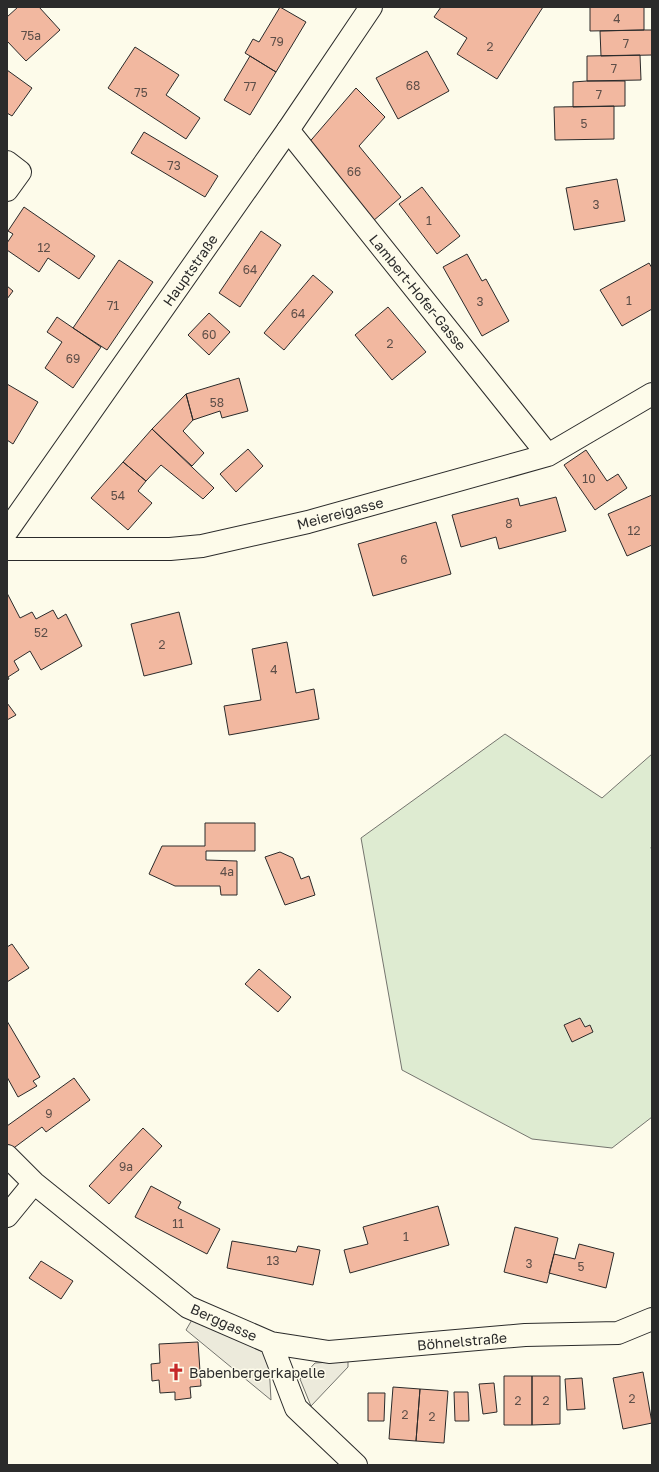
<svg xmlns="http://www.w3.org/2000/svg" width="659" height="1472" font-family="'Golos Text',sans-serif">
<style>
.green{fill:#deebd1;stroke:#74746e}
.parking{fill:#eceadb;stroke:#74746e}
.building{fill:#f2b8a0;stroke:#2b2b2b}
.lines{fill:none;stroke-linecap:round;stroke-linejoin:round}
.minor-casing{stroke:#2b2b2b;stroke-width:24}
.primary-casing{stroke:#2b2b2b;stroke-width:24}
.minor{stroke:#fdfbea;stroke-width:22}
.primary{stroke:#fdfbea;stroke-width:22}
.labels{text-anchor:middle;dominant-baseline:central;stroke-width:3;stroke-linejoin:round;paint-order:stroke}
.number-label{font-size:12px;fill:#5d4e48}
.street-label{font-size:14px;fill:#2b2b2b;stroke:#fdfbea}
.poi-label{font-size:14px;fill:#2b2b2b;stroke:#fdfbea;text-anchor:start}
</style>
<rect width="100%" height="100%" fill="#fdfbea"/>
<!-- green -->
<path class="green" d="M505,734L602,798L652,754V847H651L652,852V1117L612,1148L532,1139L402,1070L361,838Z"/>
<!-- parking -->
<path class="parking" d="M193,1318L263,1352L269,1364L271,1400L186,1330Z
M348,1361V1367L311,1406L300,1379L315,1363Z"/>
<!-- building -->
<path class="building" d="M18,7H39L60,30L26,61L7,41V17Z
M280,7L306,22L276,72L245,53L253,39L259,42Z
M441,7H543L497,79L457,54L467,38L434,17Z
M590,7H644V30L590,31Z
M644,30H652V55L601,56L600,31Z
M135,47L179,75L166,95L200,118L186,139L108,88Z
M427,51L449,91L398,119L376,78Z
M640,55L641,80L587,81V56Z
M250,56L276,72L250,115L224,100Z
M7,70L32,88L12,116L7,113Z
M587,81H625V106L573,107V82Z
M356,88L385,117L359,146L401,197L373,221L306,146Z
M614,106V139L555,140L554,107Z
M144,132L218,176L205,197L131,153Z
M617,179L625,221L574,230L566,188Z
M422,187L460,236L437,254L399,204Z
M24,207L95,256L79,279L48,258L39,272L7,250V243L13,234L8,231Z
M261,231L281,245L240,307L219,293Z
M467,254L482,281L486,279L509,321L482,336L443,267Z
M119,260L153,282L107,350L73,328Z
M649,263L652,268V309L622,326L600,290Z
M313,275L333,292L284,350L264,333Z
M7,286L13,291L7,299Z
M388,307L426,352L392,380L355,335Z
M209,313L230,332L209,355L188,335Z
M57,317L101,347L73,388L45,368L62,342L47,332Z
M239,378L248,411L222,418L220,411L193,420L186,394Z
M7,384L38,402L13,444L7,440Z
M186,394L193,420L183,431L204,453L192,466L152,429Z
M152,429L214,488L203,499L161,465L146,481L123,462Z
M248,449L263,466L236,492L220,474Z
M586,450L607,481L618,474L627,488L595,510L564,465Z
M123,462L146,481L138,491L152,503L128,530L91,498Z
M652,495V545L627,556L608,514Z
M556,497L566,531L499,549L496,537L461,547L452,515L518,498L520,506Z
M436,522L451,574L373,596L358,544Z
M7,593L20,618L32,612L36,619L53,610L58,619L66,614L82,646L41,670L30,651L14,661L19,670L8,677L9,679L7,680Z
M179,612L192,664L144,676L131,624Z
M287,642L296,693L314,689L319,719L229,735L224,706L261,700L252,649Z
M7,703L16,715L7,720Z
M205,823H255V851H206V860L237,861V895H221L220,886H175L149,874L162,846H205Z
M280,852L293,858L301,879L309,876L315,895L285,905L265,857Z
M12,944L29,968L7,982V947Z
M259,969L291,997L278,1012L245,984Z
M580,1018L585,1027L590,1025L593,1032L572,1042L564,1025Z
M7,1021L40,1077L33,1081L37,1086L18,1097L7,1077Z
M74,1078L90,1100L46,1132L42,1127L11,1150L7,1144V1126Z
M143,1128L162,1146L109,1204L89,1186Z
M151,1186L181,1202L178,1208L220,1229L207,1254L135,1217Z
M438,1206L449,1245L350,1273L344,1250L368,1244L363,1227Z
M515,1227L558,1238L547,1283L504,1272Z
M232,1241L296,1252L298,1246L320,1250L313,1285L227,1268Z
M579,1244L614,1253L606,1288L549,1273L554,1254L575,1259Z
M41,1261L73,1281L61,1299L29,1278Z
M198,1342L201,1386L190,1387L191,1398L175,1400V1392L160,1393L159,1380L152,1381L151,1364L160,1363L159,1344Z
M643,1372L652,1423L623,1429L613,1378Z
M504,1376H532V1425H504Z
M532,1376H560V1424L532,1425Z
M582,1378L585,1409L567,1410L565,1379Z
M494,1383L497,1412L483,1414L479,1384Z
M393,1387L420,1389L416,1441L389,1439Z
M420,1389L448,1391L444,1443L416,1441Z
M454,1392H468L469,1421H455Z
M368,1393H385L384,1421H368Z"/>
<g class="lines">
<!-- minor casing -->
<g class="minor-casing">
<path id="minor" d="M288,130L548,455
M7,162L20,172L7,190
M7,549H170L202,546L308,522L548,455L652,394
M7,1156L34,1183L188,1307L271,1343L329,1352L525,1335L618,1333L652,1319
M7,1216L34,1183
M271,1343L296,1408L356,1465"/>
</g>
<!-- primary casing -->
<g class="primary-casing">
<path id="primary" d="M7,531L288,130L371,7"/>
</g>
<!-- minor -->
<use href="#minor" class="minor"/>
<!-- primary -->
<use href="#primary" class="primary"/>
</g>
<!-- icons -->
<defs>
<g id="church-bare" transform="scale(1.38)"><path d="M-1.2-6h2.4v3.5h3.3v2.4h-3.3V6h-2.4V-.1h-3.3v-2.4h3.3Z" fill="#c62828" stroke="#fdfbea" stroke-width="2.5" paint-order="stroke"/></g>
</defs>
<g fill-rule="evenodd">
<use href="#church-bare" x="176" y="1372"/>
</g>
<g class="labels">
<!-- number labels -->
<g class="number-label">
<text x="617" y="18">4</text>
<text x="31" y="35">75a</text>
<text x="277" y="41">79</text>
<text x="626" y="43">7</text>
<text x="490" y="46">2</text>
<text x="614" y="68">7</text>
<text x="413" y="85">68</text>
<text x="250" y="86">77</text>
<text x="141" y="92">75</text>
<text x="599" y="94">7</text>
<text x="584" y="123">5</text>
<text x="174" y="165">73</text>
<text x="354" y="171">66</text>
<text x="596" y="204">3</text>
<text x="429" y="220">1</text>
<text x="44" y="247">12</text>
<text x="250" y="269">64</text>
<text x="629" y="300">1</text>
<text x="480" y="301">3</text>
<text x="113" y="305">71</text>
<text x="298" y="313">64</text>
<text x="209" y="334">60</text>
<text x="390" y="343">2</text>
<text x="73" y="358">69</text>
<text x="217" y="402">58</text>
<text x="589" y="478">10</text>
<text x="118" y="495">54</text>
<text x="509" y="523">8</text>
<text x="634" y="530">12</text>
<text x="404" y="559">6</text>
<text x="41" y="632">52</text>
<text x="162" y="644">2</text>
<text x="274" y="669">4</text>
<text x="227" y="871">4a</text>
<text x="49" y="1113">9</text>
<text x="126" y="1166">9a</text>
<text x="178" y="1223">11</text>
<text x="406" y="1236">1</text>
<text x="273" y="1260">13</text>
<text x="529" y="1263">3</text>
<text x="581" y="1266">5</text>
<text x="632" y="1398">2</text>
<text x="518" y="1400">2</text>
<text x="546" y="1400">2</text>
<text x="405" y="1414">2</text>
<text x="432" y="1416">2</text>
</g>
<!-- street labels -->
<g class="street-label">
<text transform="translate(190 270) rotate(-55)">Hauptstraße</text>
<text transform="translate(418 292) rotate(51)">Lambert-Hofer-Gasse</text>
<text transform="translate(340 513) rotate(-15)">Meiereigasse</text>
<text transform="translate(224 1322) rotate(24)">Berggasse</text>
<text transform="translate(462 1341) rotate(-5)">Böhnelstraße</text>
</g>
<!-- poi labels -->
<g class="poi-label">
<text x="189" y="1372">Babenbergerkapelle</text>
</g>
</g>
<!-- border -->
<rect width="659" height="1472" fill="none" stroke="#2b2b2b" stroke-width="16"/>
</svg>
